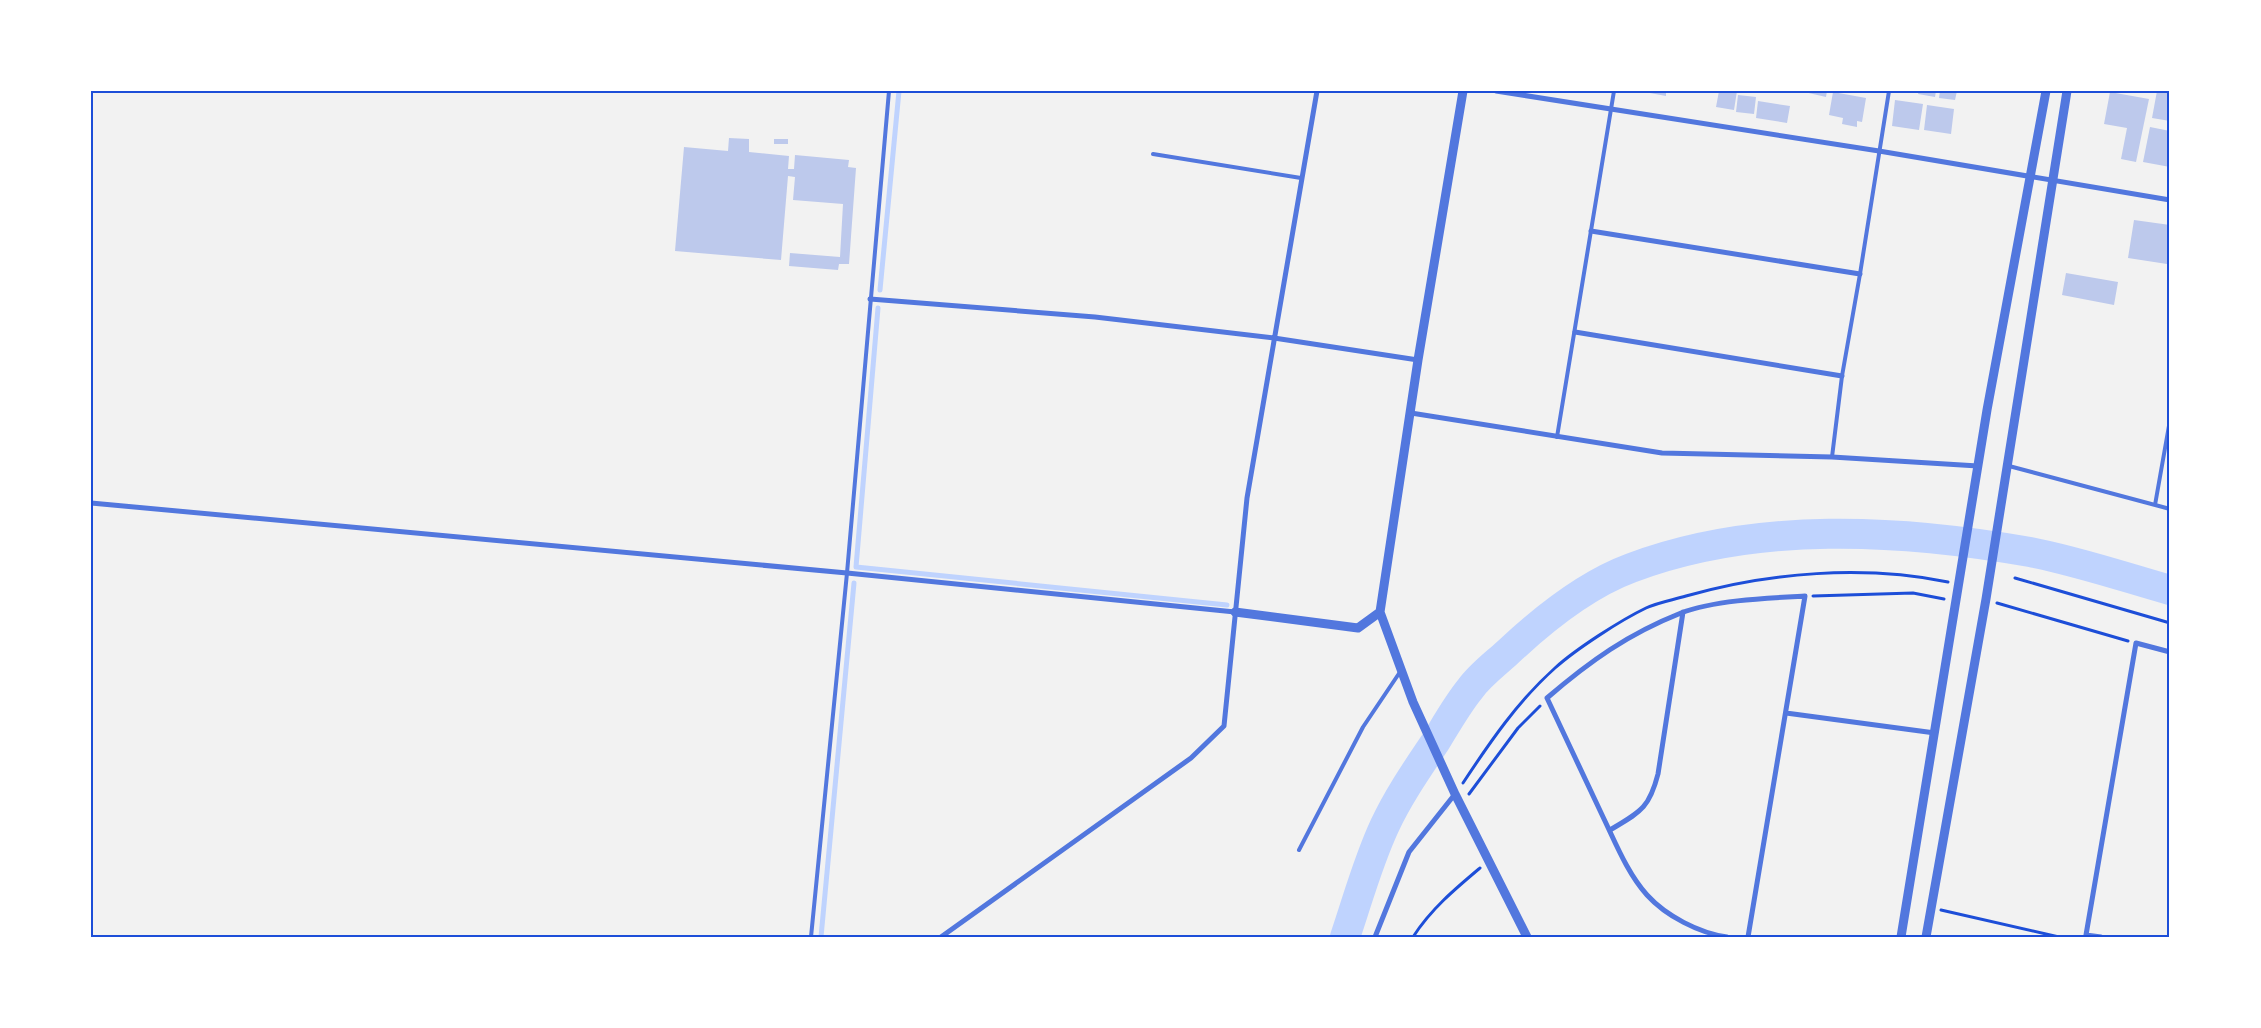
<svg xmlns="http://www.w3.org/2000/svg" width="2261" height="1028" font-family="'Sofia Sans Condensed',sans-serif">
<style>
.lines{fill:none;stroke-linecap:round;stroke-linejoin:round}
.stream{stroke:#bfd3fe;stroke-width:5}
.river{stroke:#bfd3fe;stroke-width:30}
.building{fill:#bdc9ec}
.path{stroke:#1d4ed8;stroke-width:3}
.service{stroke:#5277de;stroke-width:4}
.minor{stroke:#5277de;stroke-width:5}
.tertiary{stroke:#5277de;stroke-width:9}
.neatline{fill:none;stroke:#1d4ed8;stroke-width:2}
</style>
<rect width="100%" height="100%" fill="#f2f2f2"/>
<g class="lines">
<!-- stream -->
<path class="stream" d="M880,290L899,91
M878,308L856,567L1227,605
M821,937L854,583"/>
<!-- river -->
<path class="river" d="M1345,937C1358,899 1368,861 1385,825C1399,795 1418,768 1436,741C1447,723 1457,705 1470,689C1480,675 1495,664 1507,653C1542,620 1585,585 1631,568C1756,521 1900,529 2030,552C2077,561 2124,577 2170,590"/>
</g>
<!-- building -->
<path class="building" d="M1639,91H1666V96Z
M1719,91H1737L1734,110L1716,107Z
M1800,91H1827L1826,97Z
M1919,91H1936L1935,97L1918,94Z
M1940,91H1957L1955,100L1939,98Z
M2157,91L2170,92V121L2152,118Z
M1833,92L1866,98L1862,122L1857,121V127L1842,124L1843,118L1829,115Z
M2110,92L2149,99L2136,162L2121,159L2127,128L2104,124Z
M1738,95L1756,97L1754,114L1736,112Z
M1895,100L1923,104L1919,130L1892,126Z
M1758,101L1790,106L1787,123L1756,118Z
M1927,105L1954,109L1951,134L1924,130Z
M2150,127L2170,131V167L2143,162Z
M729,138L749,139V152L789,156L788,169H794L795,155L849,160L848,167L856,168L849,264H839L838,270L789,266L790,253L840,257L843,204L793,200L795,177L788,176L781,260L675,251L684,147L728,151Z
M774,139H788V144H774Z
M2134,220L2170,225V260H2168L2167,264L2128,258Z
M2066,273L2118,282L2114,305L2062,295Z"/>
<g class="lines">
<!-- path -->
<path class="path" d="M2015,578L2170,623
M1813,596L1913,593L1944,599
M1997,603L2128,641
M1463,783C1490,742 1518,701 1555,668C1576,649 1621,620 1646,608C1659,602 1673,600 1686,596C1769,572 1864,565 1948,582
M1469,794L1518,728L1540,706
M1941,910L2059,937
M1413,937C1431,909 1455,889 1480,868"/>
<!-- service -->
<path class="service" d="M1153,154L1301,178
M1557,437L1614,91
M1832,457L1842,376L1860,274L1889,91
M2009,466L2170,509
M2155,505L2170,420
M1299,850L1363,727L1400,672
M811,937L847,573L889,91"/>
<!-- minor -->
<path class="minor" d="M1496,91L1879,151L2170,200
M1591,231L1860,274
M870,299L1095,317L1274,338L1418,360
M1575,332L1842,376
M1411,413L1662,453L1832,457L1978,466
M91,503L847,573L1235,612
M1786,713L1935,733
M1610,830C1640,812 1649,809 1658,774L1683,612
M2086,935L2136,643L2170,652
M2086,936V935L2101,937
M941,937L1191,758L1224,726L1247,498L1317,91
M1375,937L1409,852L1455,794
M1727,937C1699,933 1666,916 1647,895C1628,874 1616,844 1604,819C1585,779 1566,738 1547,698C1590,661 1628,634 1681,613C1715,600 1768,598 1805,596L1748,937"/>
<!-- tertiary -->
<path class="tertiary" d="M1235,612L1358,628L1380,612L1418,360L1463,91
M1380,612L1413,702L1455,794L1527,937
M1901,937L1987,410L2046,91
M1926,937L1986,599L2067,91"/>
</g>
<!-- border -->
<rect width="2261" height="1028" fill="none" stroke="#ffffff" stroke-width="185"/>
<rect x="92" y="92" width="2076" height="844" class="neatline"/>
</svg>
